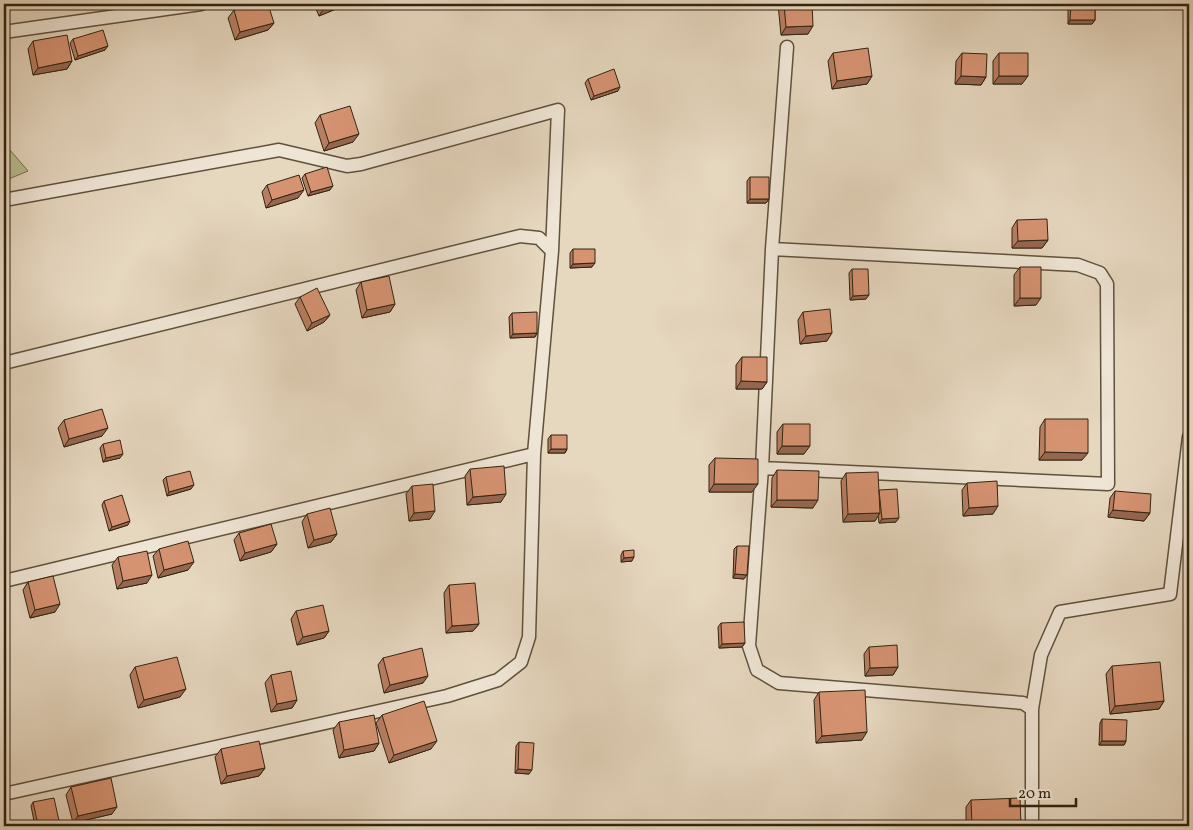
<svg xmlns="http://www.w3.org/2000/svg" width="1193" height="830" font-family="Vollkorn,serif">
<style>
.green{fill:#b9bd8f;stroke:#767050}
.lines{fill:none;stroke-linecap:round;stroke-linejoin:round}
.lane-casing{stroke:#5f513c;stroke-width:15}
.lane{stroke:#efe5d5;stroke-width:12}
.wall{fill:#b87e62;stroke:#322410}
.shaded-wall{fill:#966750;stroke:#322410}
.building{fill:#d69372;stroke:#322410}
</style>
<rect width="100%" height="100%" fill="#e6d7bf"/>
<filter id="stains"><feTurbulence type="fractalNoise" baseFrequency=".004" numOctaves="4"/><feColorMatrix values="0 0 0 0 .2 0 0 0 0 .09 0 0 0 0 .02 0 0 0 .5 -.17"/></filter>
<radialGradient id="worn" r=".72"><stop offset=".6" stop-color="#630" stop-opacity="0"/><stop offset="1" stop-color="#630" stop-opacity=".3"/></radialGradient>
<!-- green -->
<path class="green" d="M4,143L28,171L4,181Z"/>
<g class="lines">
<!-- lane casing -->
<g class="lane-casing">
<path id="lane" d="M4,32L201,4
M787,47L772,249L762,468L749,646L757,670L779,683L1023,703L1032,709V826
M4,200L279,150L347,166L361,164L558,110L552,251L534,454L529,637L521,662L498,680L447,696L4,794
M4,363L520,236L539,238L552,251
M762,468L1108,484L1107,284L1100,273L1078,265L772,249
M4,581L534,454
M1032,709L1041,655L1060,612L1170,594L1189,437"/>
</g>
<!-- lane -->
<use href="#lane" class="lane"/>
</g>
<!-- wall -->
<path class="wall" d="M314,4H348L319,16Z
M778,4H812L808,34L781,35Z
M1068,4H1095V20L1092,24H1068Z
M234,10L274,23L268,30L235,40L228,18Z
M73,39L105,50L75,60L70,43Z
M33,41L72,61L67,69L33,75L28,49Z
M833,53L872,76L867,84L832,89L828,61Z
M962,53L986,77L981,85L955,84L956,61Z
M999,53L1022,84H993V61Z
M588,79L618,91L591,100L585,83Z
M320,115L353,142L324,151L315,123Z
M305,174L330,190L308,196L302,178Z
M750,177L769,199L766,203H747V181Z
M267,185L298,198L266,208L262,192Z
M1017,220L1048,240L1042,248H1012V228Z
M573,249L592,267L570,268V253Z
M1020,267L1036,305L1014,306V275Z
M852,269L866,299L850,300L849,273Z
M361,282L395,304L390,312L362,318L356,290Z
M300,297L330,315L324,322L307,331L295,304Z
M803,312L827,341L800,344L798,320Z
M512,313L537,333L535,337L510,338L509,317Z
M742,357L767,382L762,389H736V365Z
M1045,419L1082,460H1039L1040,427Z
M64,420L102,436L64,447L58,428Z
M783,424L804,454H777V432Z
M551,435L567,449L565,453H548V439Z
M103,444L120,458L103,462L100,448Z
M715,458L752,492H709V465Z
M470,469L501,502L467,505L465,476Z
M777,470L813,508L771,507L772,478Z
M846,473L879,491L896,522L879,523L878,515L875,521L843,522L841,481Z
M166,477L191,489L167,496L163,480Z
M967,483L993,514L963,516L962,490Z
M412,486L430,519L409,521L406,494Z
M1115,491L1150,513L1144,521L1108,517L1110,498Z
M104,501L128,525L109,531L102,505Z
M307,514L337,534L331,542L308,548L302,522Z
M239,533L277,544L271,552L240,561L234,540Z
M737,546L744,579L733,578L734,549Z
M159,549L188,570L158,578L153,556Z
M623,551L632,561L621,562V555Z
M118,557L147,583L117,589L112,565Z
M28,582L55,612L30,618L23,590Z
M449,585L479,624L473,631L446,633L444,593Z
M296,611L329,631L324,638L297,645L291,619Z
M721,623L745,643L742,647L719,648L718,627Z
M869,647L898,667L893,675L865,676L864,654Z
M383,658L423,683L384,693L378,665Z
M1112,666L1164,701L1159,709L1110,714L1106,674Z
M135,667L180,697L138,708L130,675Z
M271,675L297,700L292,708L271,712L265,683Z
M819,692L862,740L816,743L814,700Z
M382,715L431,749L389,763L376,723Z
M1102,719L1126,741L1124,745H1099L1100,723Z
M339,722L379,743L374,751L339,758L333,730Z
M519,742L529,774L515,773L516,746Z
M221,749L265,768L259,776L221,784L215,757Z
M71,787L112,814L73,823L66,795Z
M971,800L1021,826H966V807Z
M33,802L59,821L57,825L48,826H35L31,806Z"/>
<!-- shaded-wall -->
<path class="shaded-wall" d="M335,4H348L319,16L324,8Z
M1070,20H1095L1092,24H1068Z
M274,23L268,30L235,40L240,32Z
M813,26L808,34L781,35L786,27Z
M108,46L105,50L75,60L78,56Z
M72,61L67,69L33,75L38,68Z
M872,76L867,84L832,89L837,81Z
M961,76L986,77L981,85L955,84Z
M999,76H1028L1022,84H993Z
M620,87L618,91L591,100L594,96Z
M359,134L353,142L324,151L329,143Z
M333,186L330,190L308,196L311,192Z
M304,190L298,198L266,208L272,200Z
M750,199H769L766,203H747Z
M1048,240L1042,248H1012L1018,241Z
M595,263L592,267L570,268L573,264Z
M869,295L866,299L850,300L853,296Z
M1020,298H1041L1036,305L1014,306Z
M395,304L390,312L362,318L367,310Z
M330,315L324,322L307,331L312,323Z
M537,333L535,337L510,338L513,334Z
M832,333L827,341L800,344L806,336Z
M741,381L767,382L762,389H736Z
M108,428L102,436L64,447L69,439Z
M782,446H810L804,454H777Z
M551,449H567L565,453H548Z
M1045,452L1088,453L1082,460H1039Z
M123,454L120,458L103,462L106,458Z
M714,484H758L752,492H709Z
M194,485L191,489L167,496L169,492Z
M506,494L501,502L467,505L473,497Z
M777,500H818L813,508L771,507Z
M998,506L993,514L963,516L969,508Z
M1113,510L1150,513L1144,521L1108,517Z
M435,511L430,519L409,521L414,513Z
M880,513L875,521L843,522L848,514Z
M899,518L896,522L879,523L882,519Z
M130,521L128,525L109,531L112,527Z
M337,534L331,542L308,548L314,540Z
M277,544L271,552L240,561L245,553Z
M634,557L632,561L621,562L624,558Z
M194,562L188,570L158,578L164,570Z
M735,574L747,575L744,579L733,578Z
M152,575L147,583L117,589L123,581Z
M60,604L55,612L30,618L35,610Z
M479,624L473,631L446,633L452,626Z
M329,631L324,638L297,645L303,637Z
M745,643L742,647L719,648L722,644Z
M898,667L893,675L865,676L870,668Z
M428,676L423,683L384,693L390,685Z
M186,689L180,697L138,708L144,700Z
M297,700L292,708L271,712L277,704Z
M1164,701L1159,709L1110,714L1115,706Z
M867,732L862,740L816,743L822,736Z
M437,741L431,749L389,763L394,755Z
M1102,741H1126L1124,745H1099Z
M379,743L374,751L339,758L344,750Z
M265,768L259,776L221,784L227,776Z
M518,769L532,770L529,774L515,773Z
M117,807L112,814L73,823L78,816Z
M59,821L57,825L48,826H37L38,825Z"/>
<!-- building -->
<path class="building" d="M256,4H268L274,23L240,32L234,10Z
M322,4H335L324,8Z
M784,4H812L813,26L786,27Z
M1071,4H1095V20H1070Z
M103,30L108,46L78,56L73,39Z
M67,35L72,61L38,68L33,41Z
M868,48L872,76L837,81L833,53Z
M962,53L987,54L986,77L961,76Z
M999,53H1028V76H999Z
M614,69L620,87L594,96L588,79Z
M350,106L359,134L329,143L320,115Z
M327,167L333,186L311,192L305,174Z
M299,175L304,190L272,200L267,185Z
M750,177H769V199H750Z
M1047,219L1048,240L1018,241L1017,220Z
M573,249H595V263L573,264Z
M1020,267H1041V298H1020Z
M852,269H868L869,295L853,296Z
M389,276L395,304L367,310L361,282Z
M317,288L330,315L312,323L300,297Z
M830,309L832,333L806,336L803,312Z
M537,312V333L513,334L512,313Z
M742,357H767V382L741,381Z
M102,409L108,428L69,439L64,420Z
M1045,419H1088V453L1045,452Z
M783,424H810V446H782Z
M551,435H567V449H551Z
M120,440L123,454L106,458L103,444Z
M715,458L758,459V484H714Z
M504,466L506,494L473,497L470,469Z
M777,470L819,471L818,500H777Z
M190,471L194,485L169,492L166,477Z
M878,472L880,513L848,514L846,473Z
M997,481L998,506L969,508L967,483Z
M433,484L435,511L414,513L412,486Z
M897,489L899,518L882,519L879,490Z
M1115,491L1151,494L1150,513L1113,510Z
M122,495L130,521L112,527L104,501Z
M330,508L337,534L314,540L307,514Z
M271,524L277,544L245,553L239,533Z
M188,541L194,562L164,570L159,549Z
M737,546H749L747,575L735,574Z
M634,550V557L624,558L623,551Z
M147,551L152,575L123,581L118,557Z
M53,576L60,604L35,610L28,582Z
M475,583L479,624L452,626L449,585Z
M323,605L329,631L303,637L296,611Z
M744,622L745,643L722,644L721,623Z
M897,645L898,667L870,668L869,647Z
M422,648L428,676L390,685L383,658Z
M177,657L186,689L144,700L135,667Z
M1160,662L1164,701L1115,706L1112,666Z
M291,671L297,700L277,704L271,675Z
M865,690L867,732L822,736L819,692Z
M424,701L437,741L394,755L382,715Z
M374,715L379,743L344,750L339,722Z
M1102,719L1127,720L1126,741H1102Z
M259,741L265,768L227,776L221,749Z
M519,742L534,743L532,770L518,769Z
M111,778L117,807L78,816L71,787Z
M54,798L59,821L38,825L33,802Z
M1020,798L1021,826H972L971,800Z"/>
<!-- margin -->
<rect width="1193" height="830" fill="none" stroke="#e6d7bf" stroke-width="20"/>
<rect x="5" y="5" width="1183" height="820" fill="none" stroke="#322410" stroke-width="2.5"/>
<rect x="10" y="10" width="1173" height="810" fill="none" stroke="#322410"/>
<!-- scale -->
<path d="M1010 798v8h66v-8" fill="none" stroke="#322410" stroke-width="2.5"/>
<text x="1018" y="798" font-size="15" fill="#322410" stroke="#efe5d5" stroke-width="4" paint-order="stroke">20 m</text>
<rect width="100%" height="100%" filter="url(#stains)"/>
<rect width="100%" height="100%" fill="url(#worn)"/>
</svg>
